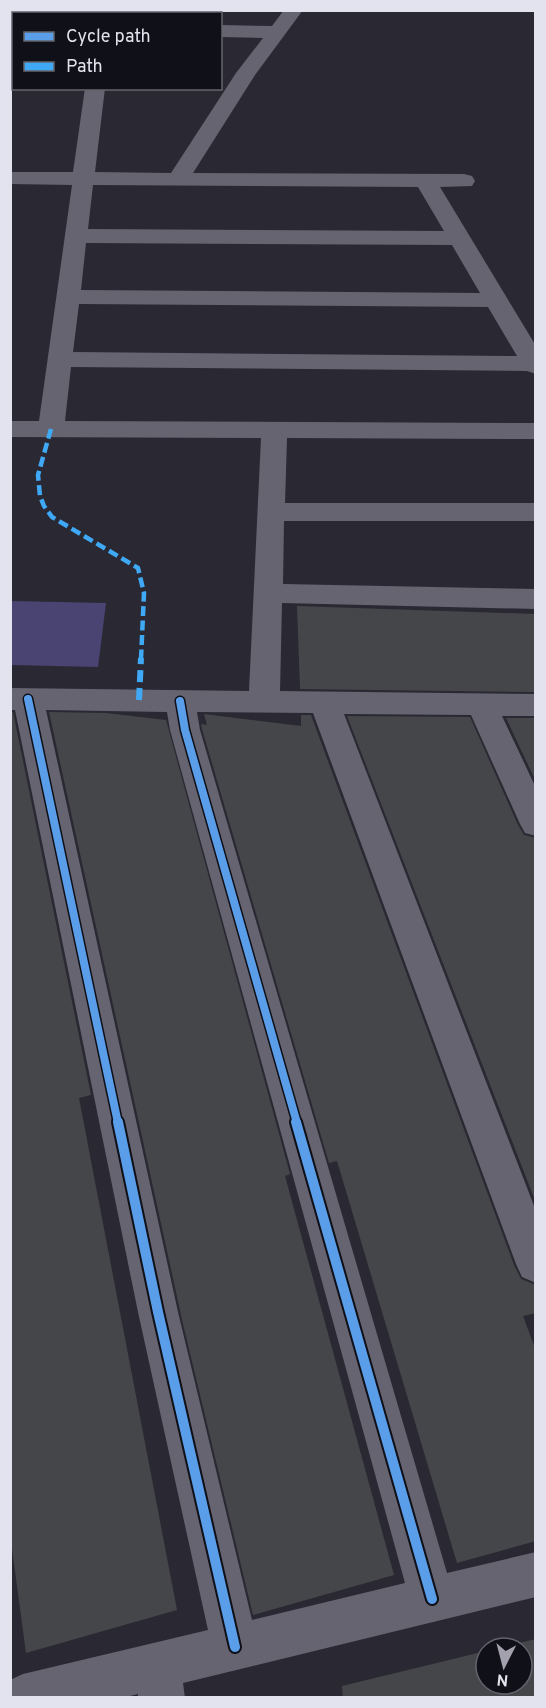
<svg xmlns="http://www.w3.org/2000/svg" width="546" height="1708" font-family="Overpass,sans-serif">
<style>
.green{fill:#4a4472}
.building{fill:#454649}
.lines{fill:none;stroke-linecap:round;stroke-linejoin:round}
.minor{fill:#666470;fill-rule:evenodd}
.quiet-far1{stroke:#3fa9f5;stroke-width:4.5;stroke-dasharray:10 4.5;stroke-linecap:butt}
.quiet{stroke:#3fa9f5;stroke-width:6;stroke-dasharray:12 6;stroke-linecap:butt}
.cycleway-far1-casing{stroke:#101018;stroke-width:11}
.cycleway-casing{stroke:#101018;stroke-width:14}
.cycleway-far1{stroke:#5a9eea;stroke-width:8}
.cycleway{stroke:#5a9eea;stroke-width:10}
</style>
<rect width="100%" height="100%" fill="#2a2933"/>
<!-- green -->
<path class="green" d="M11,601L106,603L98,667L11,665Z"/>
<!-- building -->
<path class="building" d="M297,606L536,614V692L300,689Z
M10,712H13L91,1095L79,1098L177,1610L26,1653L10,1534Z
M49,712L106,713L166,720L290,1174L285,1176L394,1575L253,1615L183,1324Z
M204,714L301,726V715H311L514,1265L521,1279L536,1285V1313L523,1316L536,1351V1541L457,1563L337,1161L329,1163L202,729L201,724L207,725Z
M347,716L470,717L518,825L524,835L536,838V1203Z
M506,718H536V782Z
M536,1639V1698H343L342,1686L486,1651V1684H522V1648H497Z"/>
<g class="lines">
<!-- minor -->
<path class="minor" d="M96,10H114V14H96Z
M284,10H303L255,75L193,173L464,174L472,176L475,181L472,186L440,187L536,346V374L527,371L71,367L65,421L536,423V439L287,438L285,503H536V521H284L283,584L536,589V609L282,603L280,691L536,694V716H502L536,788V836L525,833L520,824L471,715L344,714L536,1211V1283L522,1277L516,1264L313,713L197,712L200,730L447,1573L536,1552V1597L183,1683L185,1698H138V1694L122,1698H10V1680L23,1674L208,1630L138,1312L15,710H10V688L249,691L261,438L10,437V421H39L72,185L10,184V172H73L85,88H105L95,172L171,173L236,73L263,38L220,37V25L272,26ZM93,185L418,187L444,231L88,229ZM86,243L452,245L480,293L81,290ZM79,304L488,307L517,356L73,352ZM46,710L167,712L170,730L405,1583L252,1620L178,1312Z"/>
<!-- quiet-far1 -->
<path class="quiet-far1" d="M51,429L38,475L40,496L44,506L52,517L138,568L144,593L141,659"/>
<!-- quiet -->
<path class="quiet" d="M139,700L141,658"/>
<!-- cycleway-far1 casing -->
<g class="cycleway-far1-casing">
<path id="cycleway-far1" d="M28,699L118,1123
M180,701L185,730L297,1123"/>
</g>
<!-- cycleway casing -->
<g class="cycleway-casing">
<path id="cycleway" d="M118,1122L158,1312L235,1647
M296,1122L432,1599"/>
</g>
<!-- cycleway-far1 -->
<use href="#cycleway-far1" class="cycleway-far1"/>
<!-- cycleway -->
<use href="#cycleway" class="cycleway"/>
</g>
<!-- border -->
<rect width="546" height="1708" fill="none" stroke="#e3e2ef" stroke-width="24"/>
<!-- legend -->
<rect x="12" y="12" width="210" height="78" fill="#101018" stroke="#64646e" stroke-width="1.5"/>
<rect x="24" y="32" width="30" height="9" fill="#5a9eea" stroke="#64646e" stroke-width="1.5"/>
<text x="66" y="42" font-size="18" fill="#e3e2ef">Cycle path</text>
<rect x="24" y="62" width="30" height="9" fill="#3fa9f5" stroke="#64646e" stroke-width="1.5"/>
<text x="66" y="72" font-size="18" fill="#e3e2ef">Path</text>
<!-- north arrow -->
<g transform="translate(504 1666) rotate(186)"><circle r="28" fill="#101018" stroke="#64646e" stroke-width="1.5"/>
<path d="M0-4.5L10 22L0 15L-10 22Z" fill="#a2a1ad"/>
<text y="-9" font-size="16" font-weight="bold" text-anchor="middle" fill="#e3e2ef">N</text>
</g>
</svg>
